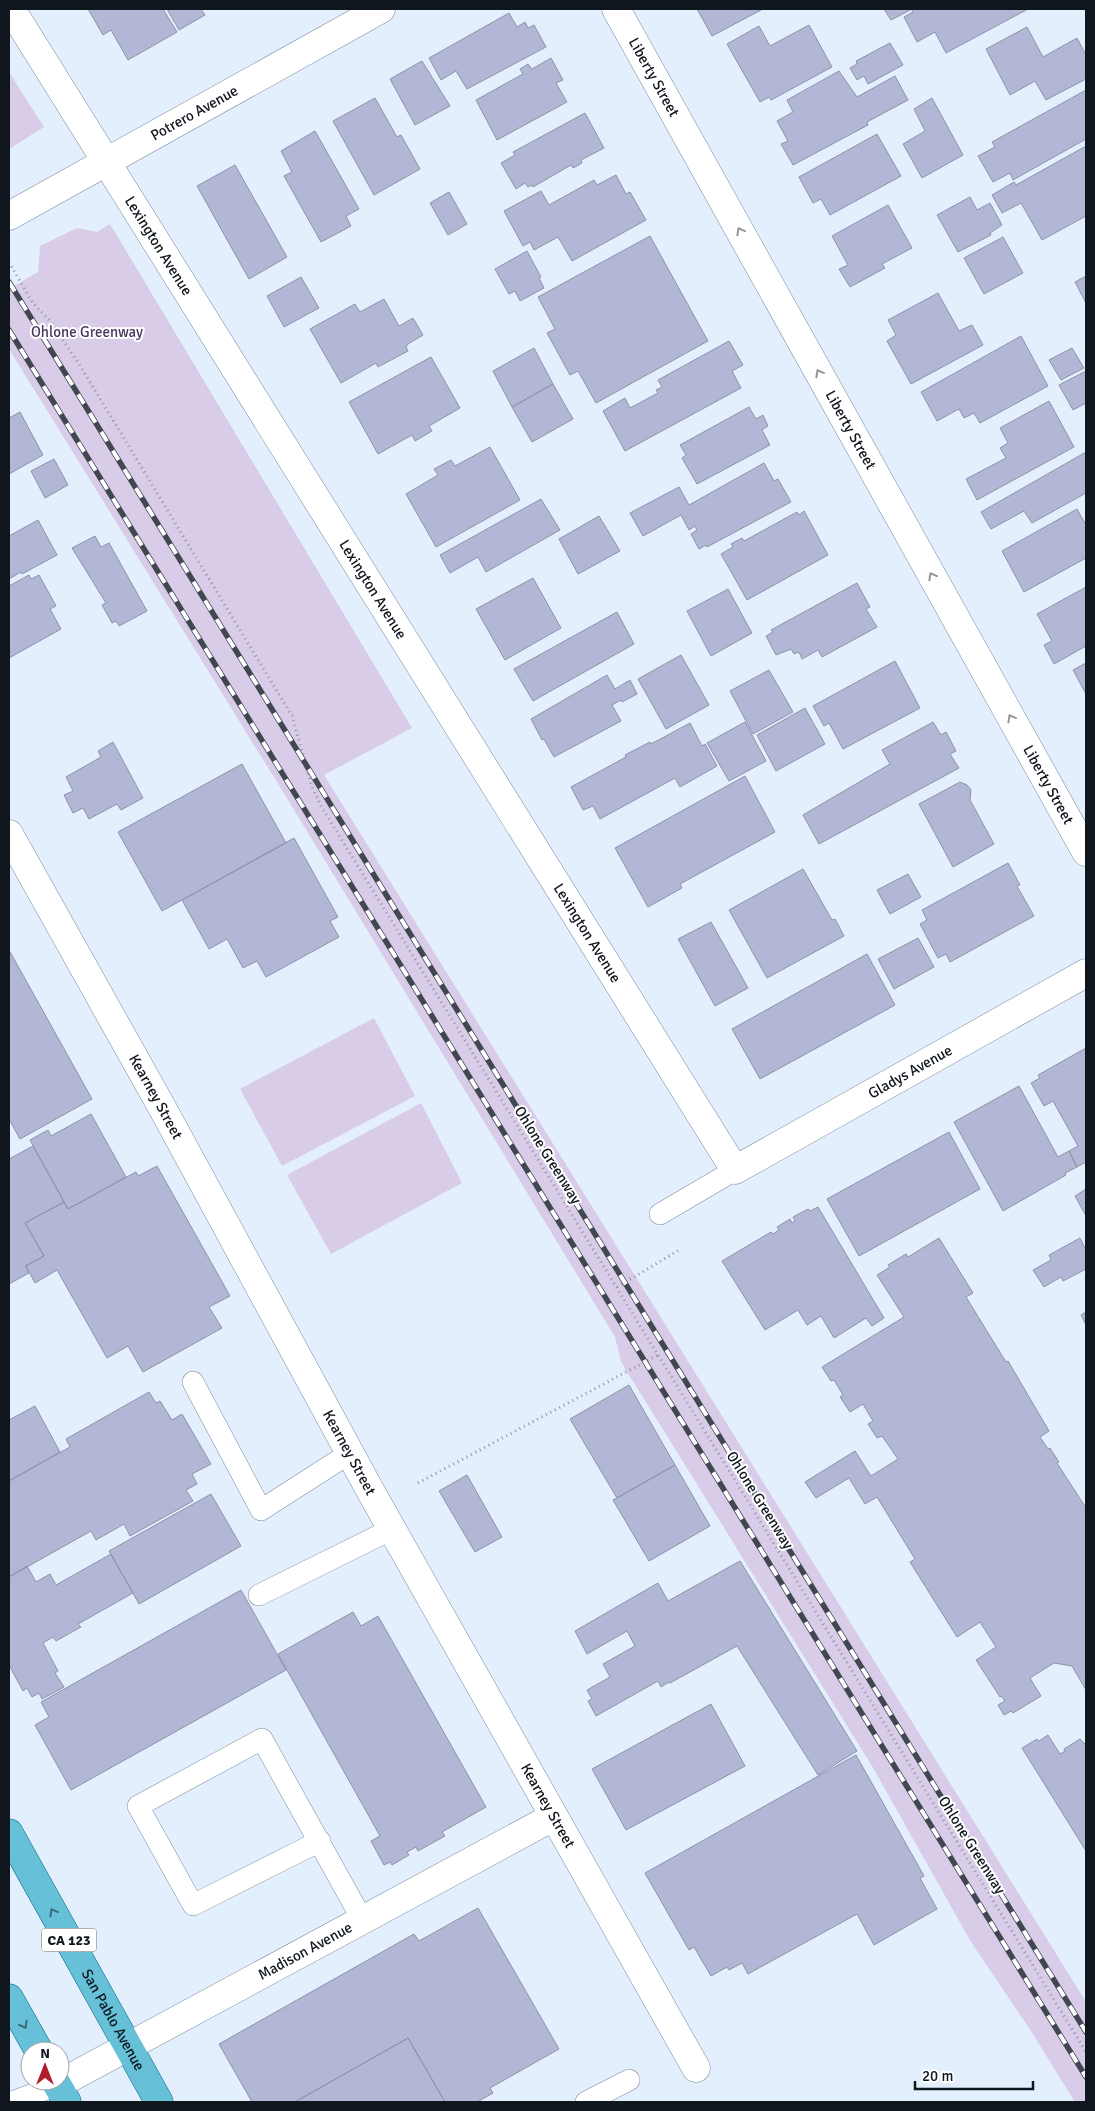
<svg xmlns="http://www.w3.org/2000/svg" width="1095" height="2111" font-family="Signika,sans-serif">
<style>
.green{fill:#d8cce9}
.building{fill:#b2b7d5;stroke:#8e92aa}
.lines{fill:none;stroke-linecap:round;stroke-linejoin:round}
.service-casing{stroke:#7c8da1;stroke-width:22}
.minor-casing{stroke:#7c8da1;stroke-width:29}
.tertiary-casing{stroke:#7c8da1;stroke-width:29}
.primary-casing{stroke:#066a86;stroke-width:29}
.path{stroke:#8d96a1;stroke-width:3;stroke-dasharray:1 4;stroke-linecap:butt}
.service{stroke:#fff;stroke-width:21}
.minor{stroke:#fff;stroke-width:28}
.tertiary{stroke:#fff;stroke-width:28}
.primary{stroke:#66c1d8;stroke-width:28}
.rail-casing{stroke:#404750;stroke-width:5.5}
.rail{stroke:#fff;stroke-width:4;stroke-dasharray:11;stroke-linecap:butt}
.oneway{stroke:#93969a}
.oneway2{stroke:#3b6c7b}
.labels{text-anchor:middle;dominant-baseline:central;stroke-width:4;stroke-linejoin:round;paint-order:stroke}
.shield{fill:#fff;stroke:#585c62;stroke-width:1}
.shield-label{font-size:14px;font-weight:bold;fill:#10161e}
.street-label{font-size:15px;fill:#10161e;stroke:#fff}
.park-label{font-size:15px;fill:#48365f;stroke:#fff}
</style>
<rect width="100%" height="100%" fill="#e3effc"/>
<!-- green -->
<path class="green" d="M9,72L44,127L9,149Z
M110,224L412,728L324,775L1086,2002V2102H1075L1031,2031L971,1942L872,1766L621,1362L615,1337L285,795L9,349V289L38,272L40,246L77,228L97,232Z
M374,1018L415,1096L282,1166L240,1089Z
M421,1103L462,1183L331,1254L287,1175Z"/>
<!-- building -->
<path class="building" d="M88,9H163L177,32L128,60L111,30L103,35Z
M167,9H201L205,15L179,30Z
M697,9H763L712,36Z
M884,9H910V10L891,20Z
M911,9H1028L946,53L935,32L917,42L904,17L913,12Z
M509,13L517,27L525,22L528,28L534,25L546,47L467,89L456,71L441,80L429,58Z
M809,25L832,67L771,100L769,97L760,102L727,44L759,26L770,46Z
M1027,27L1043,57L1077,38L1086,55V79L1046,100L1035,81L1010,95L986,49Z
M890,43L903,65L868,84L864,76L857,80L850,68L857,64L856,61Z
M551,58L563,80L556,83L567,102L497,140L476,100L523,74L520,69L528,64L532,69Z
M422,61L450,106L415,125L390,79Z
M839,71L857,97L895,76L908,100L867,122L868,125L793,165L781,144L788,141L777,121L793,112L787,100Z
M1086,90V139L1013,180L1010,173L993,182L978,156L995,147L992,142Z
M375,98L397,137L401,135L420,169L374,195L333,121Z
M932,98L963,155L922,178L903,144L925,131L914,109Z
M585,113L604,148L581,160L582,163L573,168L571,165L533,187L532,185L528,187L525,183L516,189L501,163L515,155L513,152Z
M315,131L359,209L346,216L351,226L321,242L284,176L292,172L281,151Z
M877,134L901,176L830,215L821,199L813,203L799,177Z
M1086,146V216L1042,240L1021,203L1002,213L992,195L1014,182L1016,185Z
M235,165L287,257L249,279L197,186Z
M616,175L626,194L630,192L646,220L572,261L558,237L534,250L530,242L523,246L504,211L541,191L549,205L594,180L597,185Z
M449,192L467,224L448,235L430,203Z
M970,197L977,210L990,203L1002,225L990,233L991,235L958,252L937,215Z
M888,205L912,248L882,264L885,268L850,287L839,269L848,265L832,236Z
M650,236L708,341L596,403L578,371L570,375L547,333L555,329L538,297Z
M1003,237L1023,273L984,294L964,258Z
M527,251L541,277L539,278L544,288L520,301L515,291L509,294L495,269Z
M1086,276V303L1075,282Z
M301,277L319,308L284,327L267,296Z
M938,293L959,331L972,325L983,345L911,384L887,341L896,335L888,320Z
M384,299L399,326L413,318L423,335L408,344L406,347L408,351L378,367L376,363L341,383L310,329L355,304L360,312Z
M1021,336L1048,386L980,423L974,413L964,418L959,409L937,421L921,392Z
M729,341L743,365L732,371L741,388L625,451L603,411L625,398L630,408L658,393L656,390L662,387L658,380Z
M534,348L553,384L512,407L493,371Z
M1072,348L1084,368L1061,380L1049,360Z
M431,357L460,408L429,426L432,431L415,441L412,435L378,454L349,402Z
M1086,371V403L1073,410L1059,385Z
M553,384L573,419L532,442L512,407Z
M1049,401L1074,447L977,500L966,479L1006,458L1000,448L1008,443L1000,428Z
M749,407L756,419L763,415L768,426L762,430L770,445L697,484L682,458L686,455L680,445Z
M20,412L43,455L9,474V418Z
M490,447L520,500L436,547L406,494L438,475L434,469L451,460L455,466Z
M1086,452V493L1032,523L1024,511L991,529L981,512Z
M54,459L68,485L45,498L31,471Z
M764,463L774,481L778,479L791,502L707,547L706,545L699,549L691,534L697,530L695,526L689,530L681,515L643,536L630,513L679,487L689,505Z
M541,499L560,530L486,572L478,557L450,573L440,555Z
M1077,509L1086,525V558L1024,592L1002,551Z
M804,511L828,555L747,600L721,554L733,547L731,544L742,538L744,541L797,512L799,515Z
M599,516L620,551L578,574L559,539Z
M38,520L57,555L22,574L21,572L9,579V536Z
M95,536L101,547L109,543L147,611L119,626L116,621L112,623L102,605L106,603L72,548Z
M29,575L31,579L39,575L56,606L50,609L61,629L9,658V586Z
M533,578L561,628L505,660L476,609Z
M857,583L870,607L866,609L877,627L822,657L818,650L802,659L799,652L794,654L791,649L776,655L766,636L773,632L771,630Z
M1086,587V646L1054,664L1044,645L1052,641L1037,614Z
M728,589L752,633L711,656L687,611Z
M617,612L634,644L533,701L514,669Z
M681,655L709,705L666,729L638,679Z
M895,661L920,708L843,749L829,723L824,726L813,706Z
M1086,663V694L1073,670Z
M769,670L793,712L753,734L730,691Z
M607,675L615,689L630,680L637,694L622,702L621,700L612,705L621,721L554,757L544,739L542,740L531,719Z
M805,708L825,744L776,771L757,735Z
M745,722L766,761L729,781L707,743Z
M933,722L941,735L946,732L956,751L950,754L959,768L819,844L803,815L890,764L882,750Z
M690,723L702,746L705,744L717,766L680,787L675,778L600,819L593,806L583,810L571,787L626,757L625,755L650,742L651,744Z
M113,742L143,798L121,810L117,804L89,819L83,808L73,813L64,795L73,791L66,777L101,757L98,751Z
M242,764L286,843L162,911L118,832Z
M745,776L775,832L680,884L682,888L648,907L615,848Z
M960,782L967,785L971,790L970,800L994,844L953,867L919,804Z
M294,838L338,917L330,921L339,937L266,977L257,961L243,968L227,939L209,949L182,900Z
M1008,863L1020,885L1017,886L1034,916L950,962L946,954L938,958L920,924L927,920L922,910Z
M803,869L832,920L835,919L844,936L767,978L729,910Z
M908,874L921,897L890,914L877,890Z
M711,922L748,988L715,1006L678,939Z
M918,938L934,967L894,989L878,959Z
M9,950L92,1099L20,1139L9,1119Z
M867,954L895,1005L760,1079L732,1029Z
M1086,1048V1162L1077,1167L1069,1151L1078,1146L1053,1101L1044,1106L1031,1083L1040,1078L1038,1075Z
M1019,1086L1058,1157L1069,1151L1077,1167L1065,1173L1066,1175L1003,1211L954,1122Z
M91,1114L126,1177L68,1209L30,1140L48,1130L51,1136Z
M949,1132L980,1189L859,1256L827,1199Z
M33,1146L64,1202L25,1223L44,1256L25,1266L29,1273L9,1284V1159Z
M157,1166L230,1296L209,1307L222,1328L143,1372L128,1346L107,1358L57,1270L35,1283L26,1266L44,1256L25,1223L64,1202L68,1209L136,1172L138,1176Z
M1086,1189V1216L1075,1196Z
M818,1207L884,1318L872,1326L866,1318L834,1338L821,1316L807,1325L798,1310L765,1330L722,1261L771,1232L773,1234L779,1230L777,1227L790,1219L792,1223L795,1221L793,1217L808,1209L810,1211Z
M939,1238L973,1293L966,1297L1006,1362L1008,1361L1049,1431L1040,1437L1048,1449L1050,1448L1059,1462L1057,1463L1086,1508H1085L1086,1511V1690L1072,1666L1054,1663L1030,1678L1041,1696L1013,1713L1011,1711L1004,1715L998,1705L1005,1701L1001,1696L1000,1697L976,1660L996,1647L980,1622L957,1637L910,1562L915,1559L877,1497L865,1504L849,1478L816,1498L805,1482L855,1451L871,1476L898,1459L882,1436L877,1438L868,1424L873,1421L863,1404L850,1412L840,1397L843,1395L834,1380L831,1381L822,1367L904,1317L877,1275L890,1267L888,1265L906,1254L908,1257Z
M1080,1238L1086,1250V1269L1063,1281L1061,1277L1044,1287L1033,1270L1051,1260L1049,1255Z
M1086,1312V1325L1081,1315Z
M629,1385L675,1465L617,1498L570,1419Z
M149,1392L156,1403L160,1401L172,1420L182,1414L211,1464L192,1474L197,1484L186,1490L193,1501L130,1536L124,1524L96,1540L91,1531L9,1577V1481L70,1447L66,1439Z
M35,1406L60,1452L9,1481V1420Z
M675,1465L710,1526L649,1561L613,1500Z
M467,1475L502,1537L475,1552L439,1491Z
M211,1494L241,1546L139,1604L109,1551Z
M111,1554L133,1593L78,1624L81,1627L56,1641L53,1637L43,1643L58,1671L55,1673L64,1687L42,1699L39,1693L32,1697L27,1688L23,1691L9,1665V1577L27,1566L36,1582L50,1574L56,1585Z
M740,1561L857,1751L818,1775L737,1646L670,1683L669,1682L661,1687L658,1681L596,1716L588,1701L592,1699L587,1690L610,1677L603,1664L635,1646L627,1631L587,1654L575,1631L658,1583L668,1601Z
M241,1590L286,1670L71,1790L35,1725L49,1717L41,1702Z
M353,1612L361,1626L378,1616L486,1807L442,1832L445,1836L418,1851L416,1847L407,1852L409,1855L392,1865L390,1862L384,1865L371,1841L380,1836L278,1654Z
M711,1704L745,1766L626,1830L592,1769Z
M1048,1735L1060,1754L1065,1751L1064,1749L1080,1739L1086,1745V1851L1022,1748L1037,1739L1039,1741Z
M856,1755L924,1876L920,1878L937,1909L874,1945L857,1914L748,1974L742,1963L729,1970L727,1967L711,1976L694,1947L689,1950L645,1873Z
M478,1908L559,2049L490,2088L493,2093L477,2102H445L408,2038L295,2102H252L219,2044L414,1934L419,1941Z
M408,2038L445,2102H295Z"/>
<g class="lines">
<!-- service casing -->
<g class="service-casing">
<path id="service" d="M660,1214L735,1170
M193,1382L261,1510L350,1453
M259,1595L392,1529
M320,1841L193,1905L138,1806L262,1739L363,1921
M12,2102L57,2085
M586,2102L629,2080"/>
</g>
<!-- minor casing -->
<g class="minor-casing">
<g id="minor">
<path id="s1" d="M11,9L735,1170L1086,973"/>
<path id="s2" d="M616,9L1086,852"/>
<path id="s3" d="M9,834L164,1111L371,1492L696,2068"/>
<path id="s4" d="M57,2085L553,1817"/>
</g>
</g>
<!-- tertiary casing -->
<g class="tertiary-casing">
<g id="tertiary">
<path id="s5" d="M9,216L381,9"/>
</g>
</g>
<!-- primary casing -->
<g class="primary-casing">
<g id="primary">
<path id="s6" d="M9,1833L159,2102"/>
<path d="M9,1998L39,2051"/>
<path d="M55,2081L67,2102"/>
</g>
</g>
<!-- path -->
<path class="path" d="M9,262L32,302L50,321L79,364L292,716L312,787L321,806L1086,2052
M617,1287L681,1249
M418,1483L658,1355"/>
<!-- service -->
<use href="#service" class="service"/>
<!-- minor -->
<use href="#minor" class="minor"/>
<!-- tertiary -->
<use href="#tertiary" class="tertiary"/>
<!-- primary -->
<use href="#primary" class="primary"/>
<!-- rail casing -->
<g class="rail-casing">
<path id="rail" d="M9,282L1086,2032
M9,330L1086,2077"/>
</g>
<!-- rail -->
<use href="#rail" class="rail"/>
</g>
<!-- one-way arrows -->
<defs><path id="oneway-chevron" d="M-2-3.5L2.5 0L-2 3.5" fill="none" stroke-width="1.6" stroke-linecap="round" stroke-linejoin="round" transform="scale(1.25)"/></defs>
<g class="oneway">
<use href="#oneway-chevron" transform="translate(740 231) rotate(-119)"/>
<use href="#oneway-chevron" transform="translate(819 373) rotate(-119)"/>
<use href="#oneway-chevron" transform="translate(932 576) rotate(-119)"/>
<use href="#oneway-chevron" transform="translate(1011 718) rotate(-119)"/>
</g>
<g class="oneway2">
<use href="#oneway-chevron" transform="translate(53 1912) rotate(-119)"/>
<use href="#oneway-chevron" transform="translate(24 2025) rotate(61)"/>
</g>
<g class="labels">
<!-- shield labels -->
<rect class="shield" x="41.5" y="1928.5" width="55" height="23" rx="4"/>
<g class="shield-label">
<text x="69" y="1940">CA 123</text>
</g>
<!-- street labels -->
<g class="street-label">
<text stroke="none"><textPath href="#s2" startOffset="78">Liberty Street</textPath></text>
<text stroke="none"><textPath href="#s5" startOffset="212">Potrero Avenue</textPath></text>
<text stroke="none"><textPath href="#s1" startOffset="279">Lexington Avenue</textPath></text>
<text stroke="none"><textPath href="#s2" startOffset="482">Liberty Street</textPath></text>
<text stroke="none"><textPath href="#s1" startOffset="684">Lexington Avenue</textPath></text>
<text stroke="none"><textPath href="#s2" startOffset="888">Liberty Street</textPath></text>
<text stroke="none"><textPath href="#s1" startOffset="1089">Lexington Avenue</textPath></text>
<text stroke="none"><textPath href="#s1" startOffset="1569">Gladys Avenue</textPath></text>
<text stroke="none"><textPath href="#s3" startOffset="301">Kearney Street</textPath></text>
<text transform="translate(548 1155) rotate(58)">Ohlone Greenway</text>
<text stroke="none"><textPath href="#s3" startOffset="706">Kearney Street</textPath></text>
<text transform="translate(760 1500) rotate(58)">Ohlone Greenway</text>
<text stroke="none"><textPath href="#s3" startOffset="1111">Kearney Street</textPath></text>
<text transform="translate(972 1845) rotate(58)">Ohlone Greenway</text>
<text stroke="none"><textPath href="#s4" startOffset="282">Madison Avenue</textPath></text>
<text stroke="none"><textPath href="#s6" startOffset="214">San Pablo Avenue</textPath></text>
</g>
<!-- park labels -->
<g class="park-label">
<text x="87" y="332">Ohlone Greenway</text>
</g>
</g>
<!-- border -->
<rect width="1095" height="2111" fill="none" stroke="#10161e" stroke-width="20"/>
<!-- north arrow -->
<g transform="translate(45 2066)"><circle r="24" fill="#ffffff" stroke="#9fa2a5"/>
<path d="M0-4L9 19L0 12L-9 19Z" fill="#b11e2b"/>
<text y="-8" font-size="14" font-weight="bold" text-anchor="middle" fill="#10161e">N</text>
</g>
<!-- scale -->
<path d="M915 2081v8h118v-8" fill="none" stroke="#10161e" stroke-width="2.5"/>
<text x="922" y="2081" font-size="15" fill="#10161e" stroke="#ffffff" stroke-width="4" paint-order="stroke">20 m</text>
</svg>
